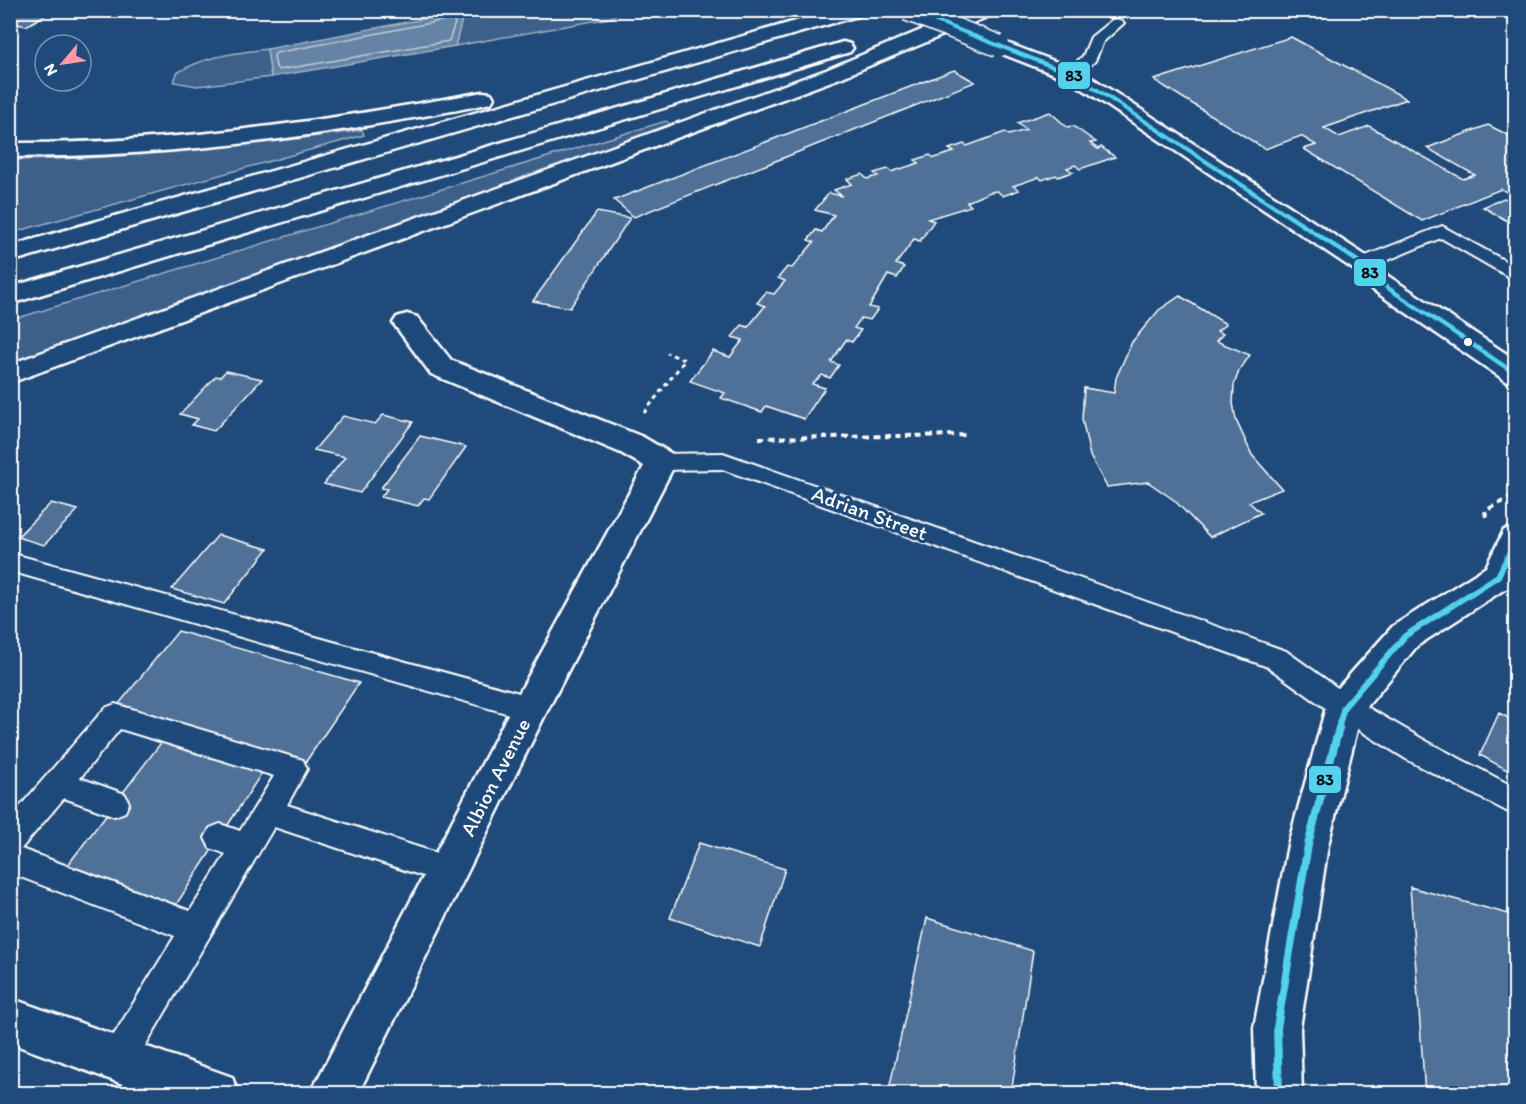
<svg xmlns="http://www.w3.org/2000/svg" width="1526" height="1104" font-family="Itim,sans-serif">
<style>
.green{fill:#3c618b;stroke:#9eb0c5;stroke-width:1.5}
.water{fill:#6583a4;stroke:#a3b5c8;stroke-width:1.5}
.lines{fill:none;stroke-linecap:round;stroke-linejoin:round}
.shore{stroke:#c1cddb;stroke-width:1.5}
.building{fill:#507197;stroke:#fff;stroke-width:1.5}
.lane-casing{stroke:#fff;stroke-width:4}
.street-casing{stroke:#fff;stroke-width:5}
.secondary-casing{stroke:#fff;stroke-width:5}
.primary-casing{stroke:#fff;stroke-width:5}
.highway-casing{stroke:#fff;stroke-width:5}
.path-far1{stroke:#fff;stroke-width:3;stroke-dasharray:4.5 4;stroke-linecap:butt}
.path{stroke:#fff;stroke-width:4;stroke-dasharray:6 4.5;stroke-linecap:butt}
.lane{fill:#1f4a7a;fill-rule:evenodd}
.street{fill:#1f4a7a;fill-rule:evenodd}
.secondary{fill:#1f4a7a;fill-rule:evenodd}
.primary{fill:#1f4a7a;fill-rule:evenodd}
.highway{fill:#1f4a7a;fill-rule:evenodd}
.street-bridge-casing{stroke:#fff;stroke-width:24;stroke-linecap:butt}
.street-bridge{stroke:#1f4a7a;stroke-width:21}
.bus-1-far3-casing{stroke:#1f4a7a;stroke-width:7}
.bus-1-far2-casing{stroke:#1f4a7a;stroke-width:8}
.bus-1-far1-casing{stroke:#1f4a7a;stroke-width:10}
.bus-1-casing{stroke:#1f4a7a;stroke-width:12}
.bus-1-far3{stroke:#53d2ee;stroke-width:4}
.bus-1-far2{stroke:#53d2ee;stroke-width:4.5}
.bus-1-far1{stroke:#53d2ee;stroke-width:6}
.bus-1{stroke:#53d2ee;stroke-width:8}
.bus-dot{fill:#fff;stroke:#1f4a7a;stroke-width:2}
.labels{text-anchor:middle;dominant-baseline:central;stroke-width:6;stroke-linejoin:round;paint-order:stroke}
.street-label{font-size:21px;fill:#fff;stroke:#1f4a7a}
.line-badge{stroke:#1f4a7a;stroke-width:2}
.pale-badge-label{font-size:16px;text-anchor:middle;font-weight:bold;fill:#111}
</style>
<rect width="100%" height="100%" fill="#1f4a7a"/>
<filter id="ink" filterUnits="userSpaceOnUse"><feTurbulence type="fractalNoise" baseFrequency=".0167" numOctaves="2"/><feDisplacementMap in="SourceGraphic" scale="12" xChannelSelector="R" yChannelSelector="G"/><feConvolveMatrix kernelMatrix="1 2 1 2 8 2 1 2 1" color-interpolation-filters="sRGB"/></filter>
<g filter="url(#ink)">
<!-- green -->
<path class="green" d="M464,11H622L610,18L455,46Z
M267,49L271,77L197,86L174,82L177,73C204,56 235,53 267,49Z
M666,121L672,125L11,366V320Z
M362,130L364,135L11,233V160C129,159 245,147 362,130Z"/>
<!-- water -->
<path class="water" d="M464,11L455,46L271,77L267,49Z"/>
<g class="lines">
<!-- shore -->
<path class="shore" d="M451,19L455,23L449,41L279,70L276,67L274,56L276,53Z"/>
</g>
<!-- building -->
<path class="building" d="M10,10H54L26,26L10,22Z
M1291,37L1407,99L1324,128L1339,137L1369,126L1463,179L1475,175L1427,148L1488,125L1516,139V197L1501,189L1422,221L1304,149L1316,145L1301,136L1265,149L1154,80Z
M954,70L975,82L634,217L614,200Z
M1050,112L1067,127L1073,126L1096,142L1090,143L1098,149L1101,147L1115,157L1080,169L1075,165L1067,168L1073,172L1058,177L1056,175L1042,180L1039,177L1013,186L1019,190L1003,196L997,191L990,192L967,202L971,206L928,219L934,221L920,241L914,239L896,264L904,267L897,278L888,275L869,307L878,309L870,320L861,318L854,328L861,330L852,342L846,340L831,362L839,365L830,378L822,375L812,384L825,388L804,419L766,406L762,412L721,398L725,393L690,381L713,351L730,357L743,340L732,337L742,325L748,327L765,306L757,303L766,292L774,294L785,281L778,278L787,267L792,268L814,242L808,240L816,230L822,232L834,215L815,210L829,193L842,196L834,190L852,184L847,179L862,174L867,179L878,176L874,173L888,169L891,172L919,163L915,160L930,155L934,158L954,152L949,149L964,144L967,146L1005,132L1009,135L1026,130L1017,123Z
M1516,197V220L1509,222L1483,207L1504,198L1509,200Z
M597,212L630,218L570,308L533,301Z
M1180,296L1226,324L1217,331L1223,334L1216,341L1250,355L1239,371L1234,385L1233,403L1236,420L1252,455L1282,489L1249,502L1261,513L1210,537L1174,500L1148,482L1107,487L1090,456L1082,419L1084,388L1114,393L1116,378L1132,342L1159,310Z
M226,371L262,379L214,431L192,425L198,419L180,414L216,376L220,377Z
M383,415L413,422L360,493L324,484L345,457L314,450L343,416L375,424Z
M420,436L466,447L429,499L424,498L418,506L381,497L387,489L381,488Z
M51,503L78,510L44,545L17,537Z
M218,535L268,549L224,604L172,589Z
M178,631L359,683L305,763L118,705Z
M1499,713L1516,722V775L1480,755Z
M163,740L263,771L170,914L61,874Z
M699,843L785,869L760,947L670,918Z
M1410,887L1516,916V1094H1425Z
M927,918L1033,951L1011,1094H888Z"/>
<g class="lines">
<!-- lane casing -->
<g class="lane-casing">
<path id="lane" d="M1117,19L1124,23L1103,42L1095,61L1077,77H1067L1064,74L1083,56L1091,37L1112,20Z
M1442,226L1516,267V281L1441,238L1369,268H1355L1353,264L1355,260Z
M723,453L1286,651L1353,699L1426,741L1516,788V816L1406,759L1335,715L1268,667L722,469L661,470L653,468L650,462L653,456L661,454Z
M10,553L530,696L540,700L543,708L540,716L530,720L10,571Z
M115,704L303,760L307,769L287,805L458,860L462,870L458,880L447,884L274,827L131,1070L119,1075L107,1070L102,1058L107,1046L175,936L10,873V818L105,708ZM120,729L274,776L240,831L220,824L210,828L205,838L210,848L226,854L190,911L21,849L64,798L115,816L125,812L129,803L125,794L80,778Z"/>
</g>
<!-- street casing -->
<g class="street-casing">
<path id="street" d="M999,40L1083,72L1371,259L1388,276L1516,360V383L1506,381L1370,288L1353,269L1069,80L992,50L989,46L992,42Z
M407,314L417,317L451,360L643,437L672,454L676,462L543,719L358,1094H310L517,697L644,466L621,453L431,374L393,323L397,317Z"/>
</g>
<!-- secondary casing -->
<g class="secondary-casing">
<path id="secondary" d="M1516,527V588L1505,589L1417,646L1361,714L1328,845L1300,1028L1302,1094H1256L1254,1028L1288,845L1326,707L1331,696L1393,626L1486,567L1504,530Z"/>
</g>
<!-- primary casing -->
<g class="primary-casing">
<path id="primary" d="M10,998L232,1077L238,1094H150L10,1043Z"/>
</g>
<!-- highway casing -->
<g class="highway-casing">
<path id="highway" d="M834,10H866L864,14L10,262V246Z
M969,10H996L994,14L840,78L10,383V364L826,70Z
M843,42L850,44L853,48L850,52L10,304V287Z
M483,92L491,93L494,98L491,103C455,111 419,117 383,123C259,145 136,157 10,157V143C170,144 326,121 483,92Z"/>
</g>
<!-- path-far1 -->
<path class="path-far1" d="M644,413L685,360L667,353"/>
<!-- path -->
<path class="path" d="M759,438L968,435
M1486,517L1485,511L1516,494"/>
<!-- lane -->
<use href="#lane" class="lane"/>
<!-- street -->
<use href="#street" class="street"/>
<!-- secondary -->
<use href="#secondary" class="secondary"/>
<!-- primary -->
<use href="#primary" class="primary"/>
<!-- highway -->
<use href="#highway" class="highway"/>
<!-- street-bridge casing -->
<g class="street-bridge-casing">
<path id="street-bridge" d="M907,10L999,46"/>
</g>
<!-- street-bridge -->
<use href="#street-bridge" class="street-bridge"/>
<!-- bus-1-far3 casing -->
<g class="bus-1-far3-casing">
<path id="bus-1-far3" d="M908,10L1076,76L1251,191"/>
</g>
<!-- bus-1-far2 casing -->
<g class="bus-1-far2-casing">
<path id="bus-1-far2" d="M1249,190L1362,264L1379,282L1516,374"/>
</g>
<!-- bus-1-far1 casing -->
<g class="bus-1-far1-casing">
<path id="bus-1-far1" d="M1338,729L1344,707L1405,636L1498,576L1516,540"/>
</g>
<!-- bus-1 casing -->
<g class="bus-1-casing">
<path id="bus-1" d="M1279,1094L1277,1028L1308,845L1339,728"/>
</g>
<!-- bus-1-far3 -->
<use href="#bus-1-far3" class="bus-1-far3"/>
<!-- bus-1-far2 -->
<use href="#bus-1-far2" class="bus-1-far2"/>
<!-- bus-1-far1 -->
<use href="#bus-1-far1" class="bus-1-far1"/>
<!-- bus-1 -->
<use href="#bus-1" class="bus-1"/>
</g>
</g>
<!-- markers -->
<circle class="bus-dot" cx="1468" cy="342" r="5"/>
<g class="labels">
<!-- street labels -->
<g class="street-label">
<text transform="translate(870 513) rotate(20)">Adrian Street</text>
<text transform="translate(495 777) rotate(-63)">Albion Avenue</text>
</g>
</g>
<g class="line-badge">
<rect x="1057" y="61" width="34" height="29" rx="6" fill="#53d2ee"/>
<rect x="1353" y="258" width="34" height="29" rx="6" fill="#53d2ee"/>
<rect x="1308" y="765" width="34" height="29" rx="6" fill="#53d2ee"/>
</g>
<g class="pale-badge-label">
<text x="1074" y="81">83</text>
<text x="1370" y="278">83</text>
<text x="1325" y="785">83</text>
</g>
<!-- margin -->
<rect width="1526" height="1104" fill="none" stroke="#1f4a7a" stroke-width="36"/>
<rect x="18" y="18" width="1490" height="1068" fill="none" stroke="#fff" stroke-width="2" filter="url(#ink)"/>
<!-- north arrow -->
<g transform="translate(63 63) rotate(241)"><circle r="28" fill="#1f4a7a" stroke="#7992af" stroke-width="1.5"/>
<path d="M0-4.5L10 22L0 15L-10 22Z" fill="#ff9aa2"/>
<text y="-9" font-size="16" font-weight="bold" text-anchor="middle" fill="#ffffff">N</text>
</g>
</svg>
